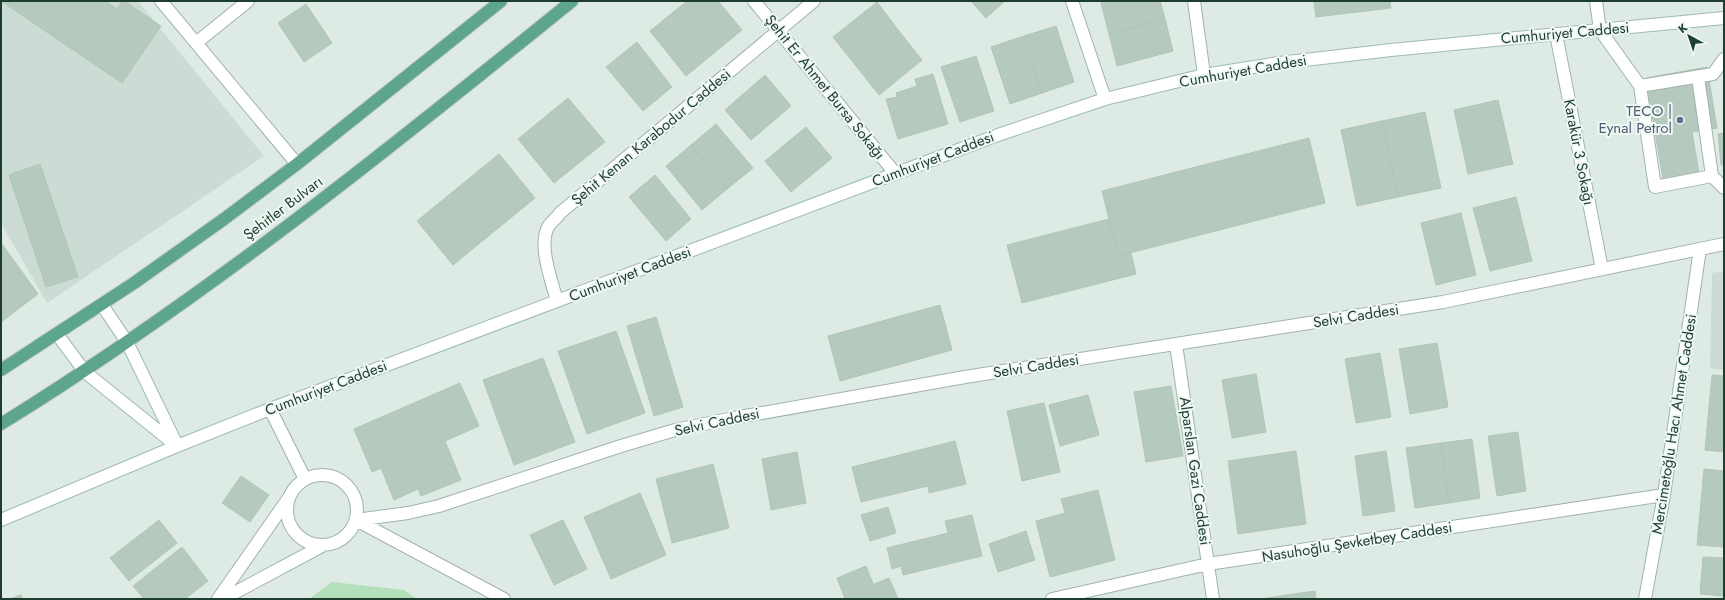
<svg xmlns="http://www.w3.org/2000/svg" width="1725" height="600" viewBox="0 0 1725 600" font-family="Jost,sans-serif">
	<rect width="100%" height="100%" fill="#deebe4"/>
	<path fill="#ccdbd3" d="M1,1H138L264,156L47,303L1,223Z
		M1724,271V370L1710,368L1712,273Z"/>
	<path fill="#b4dfbb" d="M332,582L404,590L417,599H309Z"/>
	<path fill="#b6c9bf" stroke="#b0c6ba" d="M1,1H105L117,9L122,1H124L161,26L122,83Z
		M687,1H718L742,30L686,76L650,31Z
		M971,1H1005L986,18Z
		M1110,1H1160L1165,19L1109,34L1101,3Z
		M1314,1H1390L1391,8L1316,17Z
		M877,2L899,31L856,66L833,37Z
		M306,4L332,43L304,62L278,23Z
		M1165,19L1173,51L1117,66L1109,34Z
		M1056,26L1074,82L1042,93L1024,36Z
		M899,31L922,60L879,95L856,66Z
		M1024,36L1042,93L1010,104L991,47Z
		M637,42L672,87L643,111L606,67Z
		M976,56L994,111L960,122L941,67Z
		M1707,67L1717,128L1692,132L1699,173L1663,179L1646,78Z
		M933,74L948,124L898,139L886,99L897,97L896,93L917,86L915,79Z
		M765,75L791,106L751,140L725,110Z
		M568,98L605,142L554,183L518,139Z
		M1498,100L1513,164L1468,174L1454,110Z
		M1425,112L1441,188L1398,197L1382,121Z
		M1382,121L1398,197L1357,206L1341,130Z
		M716,124L753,168L727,189L691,145Z
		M806,127L832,158L791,192L765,161Z
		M1724,133V165H1721L1718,134Z
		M1309,138L1325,203L1118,256L1102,191Z
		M691,145L727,189L702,210L666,166Z
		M499,154L535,198L453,265L417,221Z
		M40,164L78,277L46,287L9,175Z
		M655,175L691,219L666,241L629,197Z
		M1516,197L1532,261L1490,271L1473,208Z
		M1461,213L1476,275L1436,285L1421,223Z
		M1109,219L1118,256L1131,253L1136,274L1022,303L1007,245Z
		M2,244L38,294L1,322V245Z
		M940,305L952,350L840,381L828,336Z
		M656,317L683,407L654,416L627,326Z
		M616,331L645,413L587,434L558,351Z
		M1437,343L1448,407L1410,414L1399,349Z
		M1380,353L1391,417L1356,423L1345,359Z
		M543,358L575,442L514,465L483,380Z
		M1256,374L1266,432L1232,438L1222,380Z
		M1712,375L1724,376V452L1705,450Z
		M460,383L479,426L445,441L461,480L421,496L418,489L394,500L381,468L372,472L354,429Z
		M1171,386L1183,456L1146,462L1134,392Z
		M1088,395L1099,435L1060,446L1049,405Z
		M1044,403L1060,472L1022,481L1007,411Z
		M1518,432L1526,491L1497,496L1488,436Z
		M1472,439L1480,498L1449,503L1441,443Z
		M955,441L966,484L929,493L928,486L861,502L852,467Z
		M1441,443L1449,503L1415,508L1406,448Z
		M1296,451L1306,524L1238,534L1228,461Z
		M1386,451L1395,511L1363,516L1355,456Z
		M797,452L806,503L771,510L762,459Z
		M713,464L729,528L672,543L656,479Z
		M1704,469L1724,471V547L1697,545Z
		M241,476L269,495L250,522L222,503Z
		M1098,490L1115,560L1050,577L1036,521L1065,513L1061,499Z
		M640,493L666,555L611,579L584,517Z
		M888,507L896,533L870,541L861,515Z
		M972,515L982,556L903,575L901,566L892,569L887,548L948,533L945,521Z
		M159,520L177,543L129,581L110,558Z
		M563,520L587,569L554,585L530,535Z
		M1026,531L1035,560L998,572L989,544Z
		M182,547L208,581L185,599H144L133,586Z
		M1703,557L1724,558V596L1700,594Z
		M866,566L873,584L844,596L837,578Z
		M889,578L898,599H845L844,596Z
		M1315,591L1316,599H1280V596Z
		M21,595L22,599H10Z
		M1280,596V599H1261Z"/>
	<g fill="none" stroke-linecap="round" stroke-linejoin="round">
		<g stroke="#a1b3ab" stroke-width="14">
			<path id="service" d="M1600,30L1640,86L1713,74L1724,59
				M1698,77L1712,176L1724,188
				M1640,86L1655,187L1712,176"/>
		</g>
		<g stroke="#a1b3ab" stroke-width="14">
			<path id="minor" d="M754,1L895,173
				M1072,1L1105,99
				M1194,1L1204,75
				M1596,1L1600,30
				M1556,34L1602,269"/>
		</g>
		<g stroke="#a1b3ab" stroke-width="14">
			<path id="tertiary" d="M161,1L297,164
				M196,43L248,1
				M557,301C552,282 538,246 548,227C551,222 557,218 560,213L814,1
				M1176,344L1213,599
				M270,409L305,479
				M287 510a35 35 0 1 1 70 0a35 35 0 1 1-70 0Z
				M356,520L408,513L439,506L621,446L675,430L734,418L965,377L1443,302L1724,244
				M356,520L504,599
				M218,599L288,499
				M223,599L322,546
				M1052,599L1208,564L1664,495
				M1645,599L1664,495L1700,249"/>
		</g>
		<g stroke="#9ebbae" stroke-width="14">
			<path id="secondary" d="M102,305L127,342L176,443
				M57,334L85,372L177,446
				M1,520L177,446L270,409L998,135L1105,99L1204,75L1279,63L1391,50L1724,18"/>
		</g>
		<g stroke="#bcc5c1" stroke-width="14">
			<path id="primary" d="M1,370L134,283L224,219L297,164L501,1
				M1,424C203,299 388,150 572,1"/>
		</g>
		<use href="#service" stroke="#fff" stroke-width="12"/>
		<use href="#minor" stroke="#fff" stroke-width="12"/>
		<use href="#tertiary" stroke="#fff" stroke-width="12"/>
		<use href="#secondary" stroke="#fff" stroke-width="12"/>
		<use href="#primary" stroke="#5da68c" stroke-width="12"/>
	</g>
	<circle fill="#5c6f8a" stroke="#eff8f2" stroke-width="1.5" cx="1680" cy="120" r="4"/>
	<g text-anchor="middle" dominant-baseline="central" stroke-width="4" stroke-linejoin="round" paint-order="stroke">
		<g font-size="15" fill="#1e3d31" stroke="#eff8f2">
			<text transform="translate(1565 33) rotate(-5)">Cumhuriyet Caddesi</text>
			<text transform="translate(1243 71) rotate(-10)">Cumhuriyet Caddesi</text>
			<text transform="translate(825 87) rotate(51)">Şehit Er Ahmet Bursa Sokağı</text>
			<text transform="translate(651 137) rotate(-40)">Şehit Kenan Karabodur Caddesi</text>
			<text transform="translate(1579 152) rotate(79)">Karakür 3 Sokağı</text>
			<text transform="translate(933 159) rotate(-21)">Cumhuriyet Caddesi</text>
			<text transform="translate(283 208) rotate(-37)">Şehitler Bulvarı</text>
			<text transform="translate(630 274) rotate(-21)">Cumhuriyet Caddesi</text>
			<text transform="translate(1356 316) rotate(-9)">Selvi Caddesi</text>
			<text transform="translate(1036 366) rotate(-9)">Selvi Caddesi</text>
			<text transform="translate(326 388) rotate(-21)">Cumhuriyet Caddesi</text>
			<text transform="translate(717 422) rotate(-12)">Selvi Caddesi</text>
			<text transform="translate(1674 424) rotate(-81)">Mercimetoğlu Hacı Ahmet Caddesi</text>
			<text transform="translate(1195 471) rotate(82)">Alparslan Gazi Caddesi</text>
			<text transform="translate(1357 542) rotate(-9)">Nasuhoğlu Şevketbey Caddesi</text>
		</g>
		<g font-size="15" fill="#4e5e75" stroke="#eff8f2" text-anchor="end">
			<text x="1672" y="111">TECO |<tspan x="1672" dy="17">Eynal Petrol</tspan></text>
		</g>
	</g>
	<rect width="1725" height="600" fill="none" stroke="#1e3d31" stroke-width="4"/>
	<g transform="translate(1689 36) rotate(320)" stroke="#eff8f2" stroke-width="3" paint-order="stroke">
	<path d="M0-3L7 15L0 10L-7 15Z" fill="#1e3d31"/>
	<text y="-6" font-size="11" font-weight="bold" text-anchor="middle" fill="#1e3d31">K</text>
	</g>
</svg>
